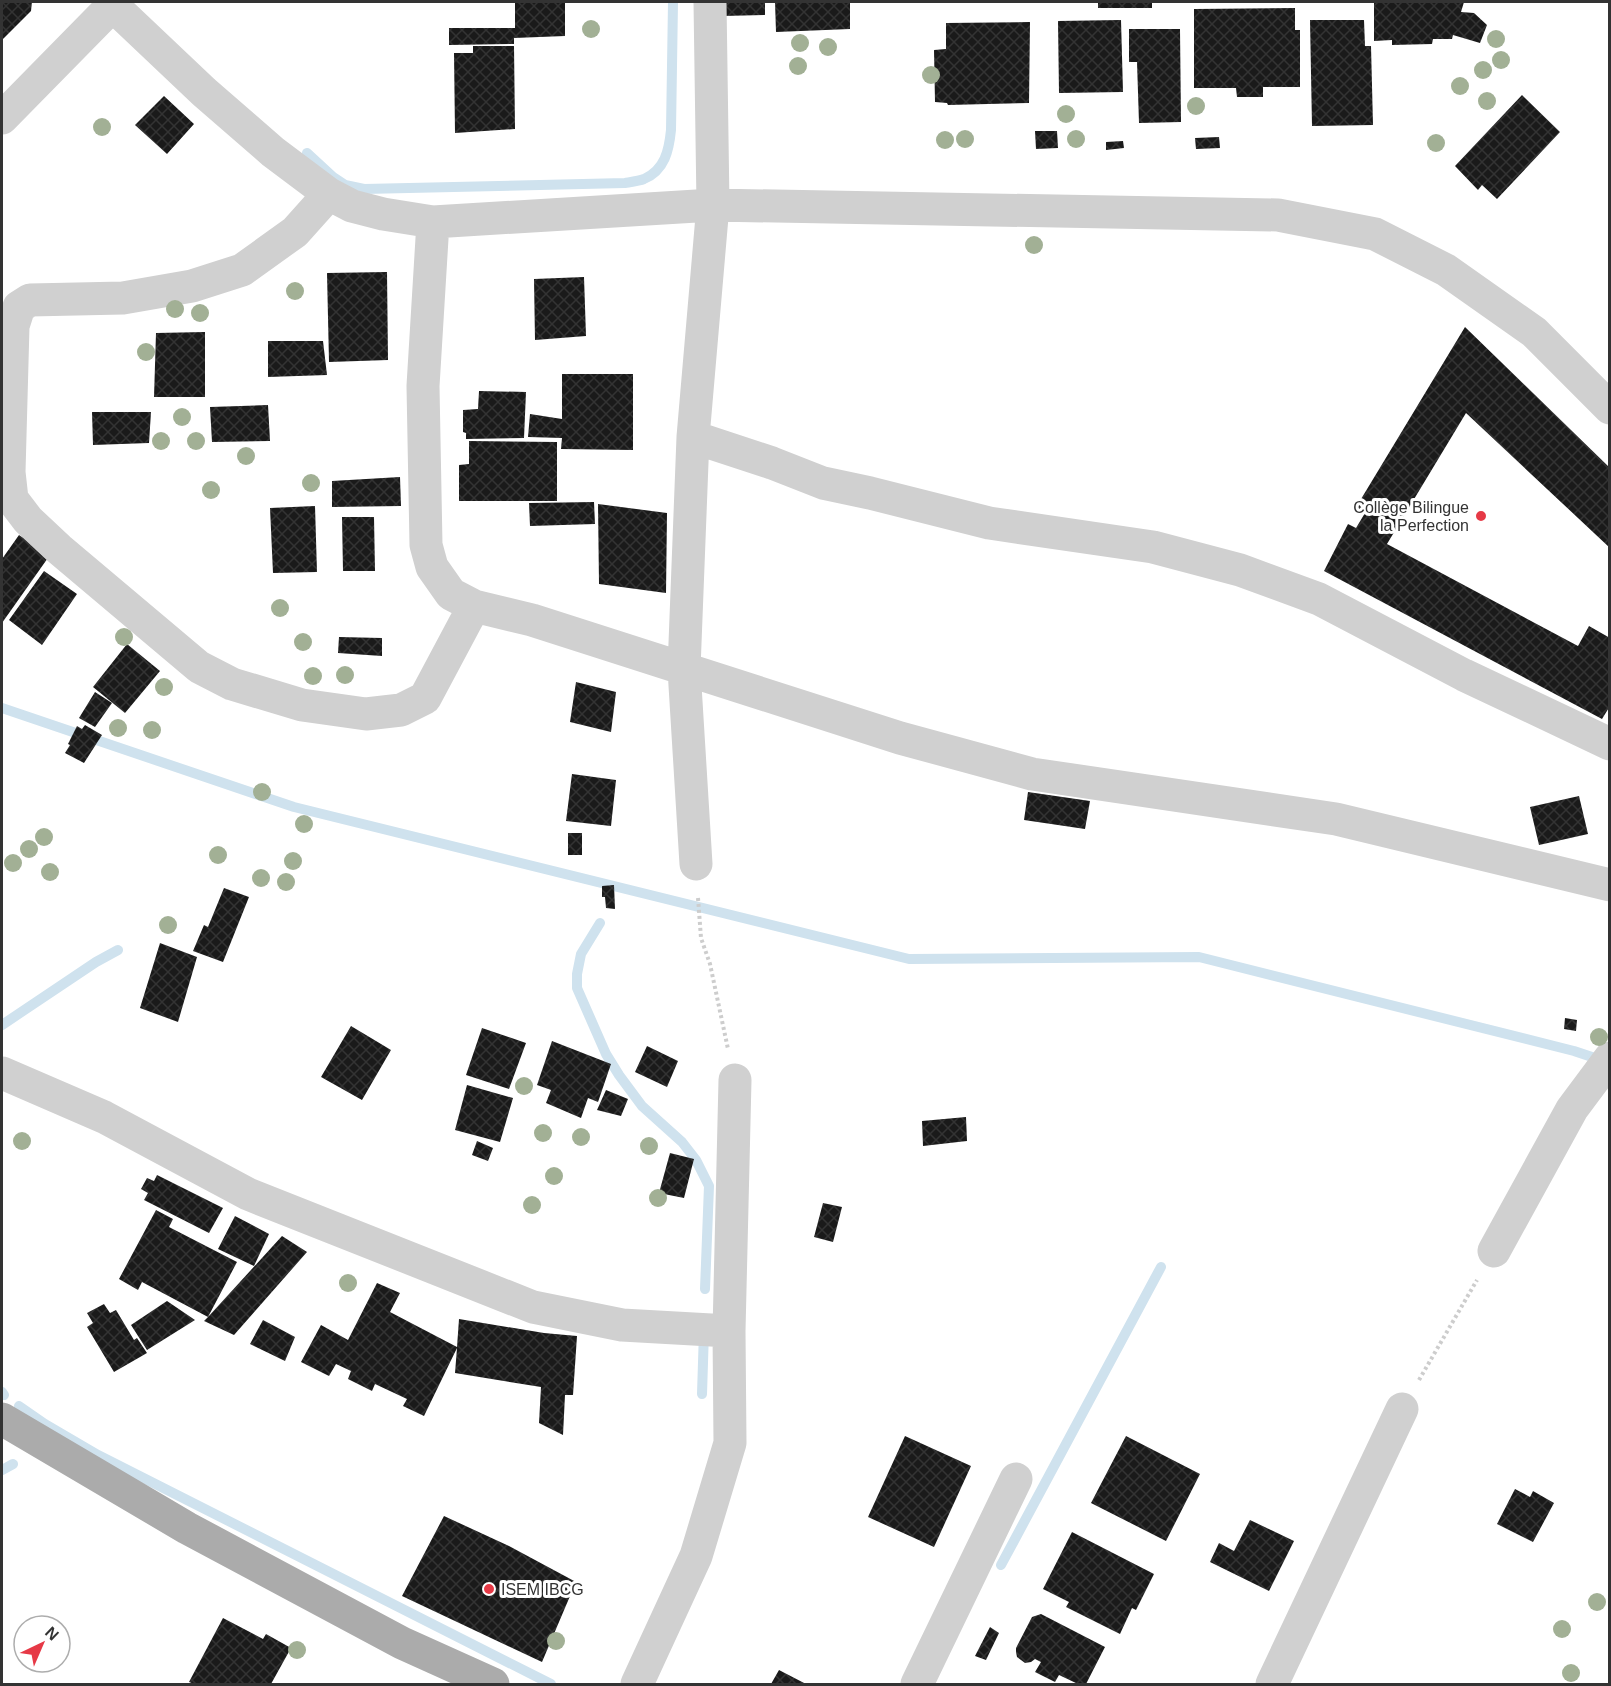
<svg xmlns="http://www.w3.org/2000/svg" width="1611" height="1686" viewBox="0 0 1611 1686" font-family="Helvetica,sans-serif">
	<defs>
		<pattern id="building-cross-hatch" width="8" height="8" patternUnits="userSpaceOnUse" patternTransform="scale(1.5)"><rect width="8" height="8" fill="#1a1a1a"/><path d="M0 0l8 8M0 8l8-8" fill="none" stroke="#333"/></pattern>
	</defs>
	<rect width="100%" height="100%" fill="#fff"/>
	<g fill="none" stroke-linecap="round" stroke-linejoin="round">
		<path stroke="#cfe2ee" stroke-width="10" d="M307,153L333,177L345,185L364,189L625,183C631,182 639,181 644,179C665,170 669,150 671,130L673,2
			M2,708L294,807L909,959L1199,957L1574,1051L1604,1061
			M600,923L581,954L577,974V988L606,1054L619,1075L642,1106L682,1142L696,1160L709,1186L705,1289
			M2,1025L96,962L118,950
			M2,1392L4,1395
			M702,1394L704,1331
			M19,1406L45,1424L98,1455L551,1684
			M2,1470L13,1464
			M1001,1565L1161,1267"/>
	</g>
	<path fill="url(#building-cross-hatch)" d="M2,2H32L31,11L2,40Z
		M515,2H565V36L514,38V44L449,45V28H515Z
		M723,2H765V15L723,16Z
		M775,2H850V29L776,32Z
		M1098,2H1152V8H1098Z
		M1374,2H1464L1461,12L1474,13L1487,25L1480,43L1453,35L1452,39H1433L1432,44L1392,45V40L1374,41Z
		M1295,8V30H1300V87H1263V97H1237L1236,88H1194V9Z
		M1121,20L1123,92L1059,93L1058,21Z
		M1310,20H1364L1365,46H1371L1373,125L1312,126Z
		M1030,22L1029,103L948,105L947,103L935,102L934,50L946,49V23Z
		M1129,29H1180L1181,122L1139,123L1137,62H1129Z
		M473,46H514L515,129L455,133L454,53H473Z
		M1522,95L1560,132L1497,199L1482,185L1478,190L1455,166Z
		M164,96L194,124L167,154L135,125Z
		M1035,131H1057L1058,148L1036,149Z
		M1219,137L1220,148L1196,149L1195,138Z
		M1123,141L1124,148L1106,150V142Z
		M387,272L388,360L329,362L327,273Z
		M584,277L586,336L535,340L534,279Z
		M1465,327L1610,468V548L1466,413L1387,544L1578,646L1589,626L1610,638V706L1602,719L1324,571L1348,524L1356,528L1365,513L1355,509Z
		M205,332V397H154L156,333Z
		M268,341H323L327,375L268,377Z
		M562,374H633V450L561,449L562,438L528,437L530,414L562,419Z
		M479,391L526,392L524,438L466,439V433L463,432V410L478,409Z
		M268,405L270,441L212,442L210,407Z
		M92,412H151L149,443L93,445Z
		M469,441L557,442V501H459V465L469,464Z
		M400,477L401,506L332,507V481Z
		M594,502L595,524L530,526L529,503Z
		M598,504L667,513L666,593L599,584Z
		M315,506L317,572L273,573L270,508Z
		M342,517H374L375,571H343Z
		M19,535L50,555L2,623V559Z
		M44,571L77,594L42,645L9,620Z
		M339,637L382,638V656L338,653Z
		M127,644L160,671L125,713L93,687Z
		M576,682L616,692L611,732L570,722Z
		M95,692L112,703L95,727L79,718Z
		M85,725L102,735L84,763L65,753L70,745L68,744L77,726L82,729Z
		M572,774L616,780L611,826L566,821Z
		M1028,792L1090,801L1085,829L1024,820Z
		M1579,796L1588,834L1539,845L1530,807Z
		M568,833H582V855H568Z
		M614,885L615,909L606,908L605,897H602V886Z
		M224,888L249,897L223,962L193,951L204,925L208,927Z
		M160,943L197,957L178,1022L140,1008Z
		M1565,1018L1577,1020L1576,1031L1564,1029Z
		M351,1026L391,1050L362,1100L321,1077Z
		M482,1028L526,1043L509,1089L466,1075Z
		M552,1041L611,1064L598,1102L588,1098L581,1118L546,1103L551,1090L537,1085Z
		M647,1046L678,1061L667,1087L635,1072Z
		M467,1085L513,1098L500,1142L455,1130Z
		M606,1090L628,1099L621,1116L597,1110Z
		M966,1117L967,1141L923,1146L922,1121Z
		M477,1141L493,1148L488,1161L472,1155Z
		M670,1153L694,1159L684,1198L659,1193Z
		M157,1175L223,1208L209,1233L144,1200L148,1193L141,1189L147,1178L154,1181Z
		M823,1203L842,1207L833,1242L814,1237Z
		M156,1210L173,1219L169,1227L237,1262L208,1317L282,1236L307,1252L234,1335L204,1321L208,1317L142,1282L138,1290L119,1279Z
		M235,1216L269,1234L254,1266L218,1249Z
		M377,1283L400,1293L390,1312L457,1347L459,1319L544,1333L577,1336L573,1395H565L563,1435L539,1423L541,1387L455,1373L457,1348L424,1416L403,1406L407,1399L375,1384L372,1391L348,1379L351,1371L336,1364L329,1376L301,1362L321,1325L348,1340Z
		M167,1301L195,1320L147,1350L131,1325Z
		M104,1304L110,1313L116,1310L134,1340L137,1338L147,1353L114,1372L87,1327L93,1323L87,1313Z
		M263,1320L295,1337L285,1361L250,1344Z
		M905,1436L971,1466L934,1547L868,1517Z
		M1126,1436L1200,1474L1166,1541L1091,1503Z
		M1515,1489L1530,1497L1533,1491L1554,1503L1533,1542L1497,1524Z
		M444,1516L509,1546L576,1582L542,1662L402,1596Z
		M1250,1520L1294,1541L1269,1591L1210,1562L1219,1543L1234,1551Z
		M1072,1532L1154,1574L1136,1610L1132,1608L1120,1634L1066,1607L1069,1602L1043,1589Z
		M1041,1614L1105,1647L1086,1684H1078L1059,1675L1055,1682L1035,1672L1041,1662L1035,1659L1031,1662L1025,1663L1017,1657L1016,1652V1648L1032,1617Z
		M223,1618L263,1639L266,1634L291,1648L271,1684H194L189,1682Z
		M990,1627L999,1633L986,1660L975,1656Z
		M779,1670L806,1684H771Z"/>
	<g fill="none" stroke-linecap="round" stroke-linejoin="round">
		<path stroke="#cdcdcd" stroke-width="4" stroke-dasharray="3 3" stroke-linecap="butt" d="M698,898L701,938L710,964L728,1049
			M1419,1380L1477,1280"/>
		<path stroke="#d0d0d0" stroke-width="33" d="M109,2L204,92L273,152L329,194L352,206L383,214L433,222L713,205L1278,215L1375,234L1446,270L1534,332L1610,408
			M2,118L113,5
			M329,194L295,232L242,270L192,286L123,298L30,300L19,307L13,326L9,472L12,499L28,520L59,549L199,667L232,684L302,705L366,714L401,710L425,698L474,606
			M433,222L423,386L426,545L432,567L451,594L474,606L532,620L900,738L1032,774L1336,819L1610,885
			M693,437L772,463L823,483L870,493L989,523L1153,547L1240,570L1319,599L1464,675L1610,744
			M696,864L684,669L693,437L713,205L710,2
			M2,1073L104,1117L248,1194L533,1307L622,1325L729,1331
			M1494,1251L1572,1109L1610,1058
			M637,1684L696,1556L730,1443L729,1331L735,1080
			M917,1684L1016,1479
			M1272,1684L1402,1409"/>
		<path stroke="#ababab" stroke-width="33" d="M2,1419L187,1528L402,1643L493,1684"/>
	</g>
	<g fill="#a2b095">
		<circle cx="591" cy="29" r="9"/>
		<circle cx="1496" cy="39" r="9"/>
		<circle cx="800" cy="43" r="9"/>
		<circle cx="828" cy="47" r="9"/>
		<circle cx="1501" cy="60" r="9"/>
		<circle cx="798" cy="66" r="9"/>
		<circle cx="1483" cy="70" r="9"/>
		<circle cx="931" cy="75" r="9"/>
		<circle cx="1460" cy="86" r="9"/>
		<circle cx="1487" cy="101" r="9"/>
		<circle cx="1196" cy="106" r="9"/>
		<circle cx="1066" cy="114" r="9"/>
		<circle cx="102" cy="127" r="9"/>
		<circle cx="965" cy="139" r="9"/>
		<circle cx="1076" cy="139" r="9"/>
		<circle cx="945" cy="140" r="9"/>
		<circle cx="1436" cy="143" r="9"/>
		<circle cx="1034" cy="245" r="9"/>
		<circle cx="295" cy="291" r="9"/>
		<circle cx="175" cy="309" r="9"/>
		<circle cx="200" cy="313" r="9"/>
		<circle cx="146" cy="352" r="9"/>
		<circle cx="182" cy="417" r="9"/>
		<circle cx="161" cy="441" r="9"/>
		<circle cx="196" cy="441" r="9"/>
		<circle cx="246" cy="456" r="9"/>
		<circle cx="311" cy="483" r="9"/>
		<circle cx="211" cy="490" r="9"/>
		<circle cx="280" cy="608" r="9"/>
		<circle cx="124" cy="637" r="9"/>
		<circle cx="303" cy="642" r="9"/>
		<circle cx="345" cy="675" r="9"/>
		<circle cx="313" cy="676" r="9"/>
		<circle cx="164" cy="687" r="9"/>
		<circle cx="118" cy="728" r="9"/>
		<circle cx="152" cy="730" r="9"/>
		<circle cx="262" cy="792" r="9"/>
		<circle cx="304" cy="824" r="9"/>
		<circle cx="44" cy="837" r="9"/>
		<circle cx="29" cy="849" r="9"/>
		<circle cx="218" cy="855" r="9"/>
		<circle cx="293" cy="861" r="9"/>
		<circle cx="13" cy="863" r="9"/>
		<circle cx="50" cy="872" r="9"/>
		<circle cx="261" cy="878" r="9"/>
		<circle cx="286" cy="882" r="9"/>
		<circle cx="168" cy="925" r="9"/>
		<circle cx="1599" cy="1037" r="9"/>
		<circle cx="524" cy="1086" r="9"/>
		<circle cx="543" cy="1133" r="9"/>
		<circle cx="581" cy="1137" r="9"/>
		<circle cx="22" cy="1141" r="9"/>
		<circle cx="649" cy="1146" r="9"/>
		<circle cx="554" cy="1176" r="9"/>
		<circle cx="658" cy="1198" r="9"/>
		<circle cx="532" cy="1205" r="9"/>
		<circle cx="348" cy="1283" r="9"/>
		<circle cx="1597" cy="1602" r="9"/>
		<circle cx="1562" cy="1629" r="9"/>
		<circle cx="556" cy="1641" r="9"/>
		<circle cx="297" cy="1650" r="9"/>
		<circle cx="1571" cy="1673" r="9"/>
	</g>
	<g fill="#e63946" stroke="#fff" stroke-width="2">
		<circle cx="1481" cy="516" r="6"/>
		<circle cx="489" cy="1589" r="6"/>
	</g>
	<g text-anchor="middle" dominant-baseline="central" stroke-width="6" stroke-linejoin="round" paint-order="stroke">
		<g font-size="16" fill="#333" stroke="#fff" text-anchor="end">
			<text x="1469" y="507">Collège Bilingue<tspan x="1469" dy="18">la Perfection</tspan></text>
			<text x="501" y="1589" text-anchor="start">ISEM IBCG</text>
		</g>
	</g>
	<rect width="1611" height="1686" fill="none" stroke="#333333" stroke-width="6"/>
	<g transform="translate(42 1644) rotate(44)"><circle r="28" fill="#ffffff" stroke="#adadad" stroke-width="1.5"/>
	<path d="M0-4.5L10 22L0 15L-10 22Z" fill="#e63946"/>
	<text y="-9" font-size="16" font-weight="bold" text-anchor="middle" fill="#333333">N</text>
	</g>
</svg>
